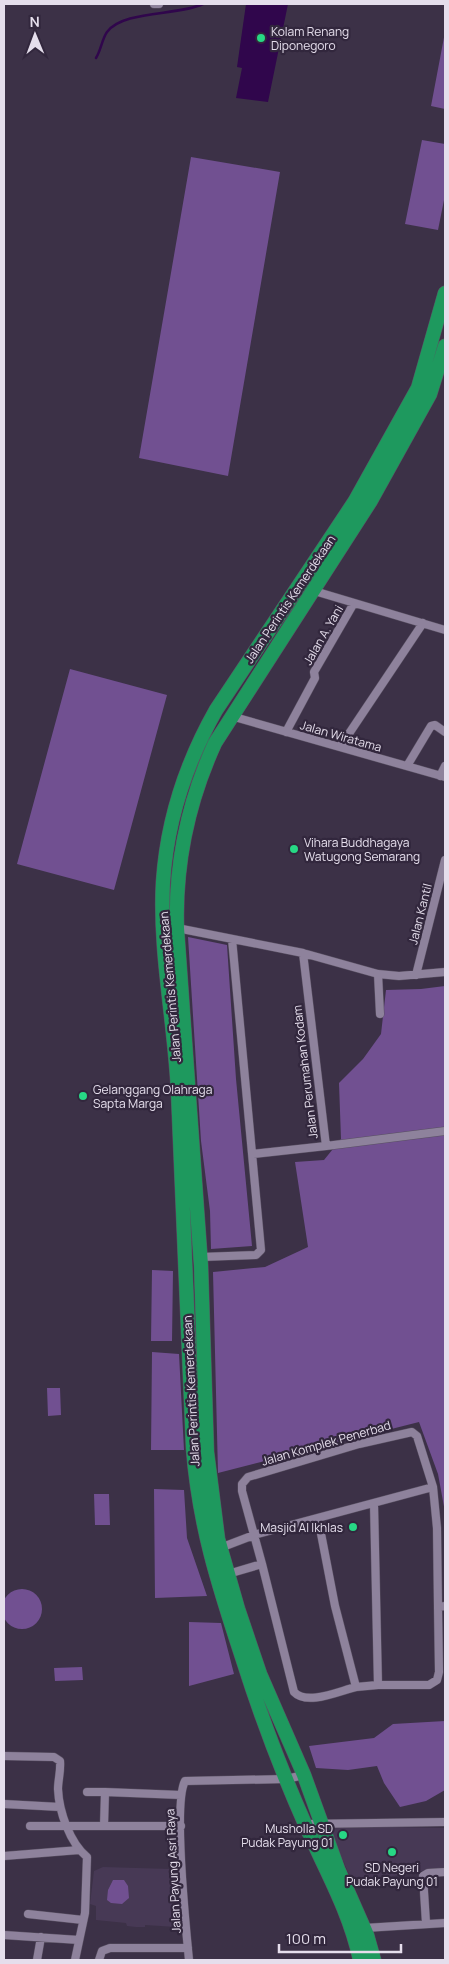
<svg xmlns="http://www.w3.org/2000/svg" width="449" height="1964" viewBox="0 0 449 1964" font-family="Manrope,sans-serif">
	<rect width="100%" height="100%" fill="#3c3147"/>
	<path fill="#473955" d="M331,1826L445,1828V1867L353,1883L332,1836Z
		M103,1867L171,1869V1889L177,1909L176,1927L145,1925V1927H136L127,1926L126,1923L96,1920V1906L90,1904L94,1871Z"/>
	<path fill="#715091" d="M445,32V109L431,106Z
		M422,140L445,144V195L438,230L405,224Z
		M191,157L280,172L228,476L139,458Z
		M70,669L167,695L114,890L17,864Z
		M188,937L227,945L236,1079L252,1246L211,1249L210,1211L201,1141Z
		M445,986V1512L438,1474L419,1422L218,1473L213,1272L265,1267L308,1247L295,1162L324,1160L341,1139L339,1083L363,1059L381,1034L386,990L421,989Z
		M152,1270L173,1271L172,1341H151Z
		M152,1352L179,1354L184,1450H151Z
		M47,1388H60L61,1415L48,1416Z
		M154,1489L184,1490L187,1538L207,1596L155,1598Z
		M94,1494H109L110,1525H95Z
		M2 1609a20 20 0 1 1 40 0a20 20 0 1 1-40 0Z
		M189,1622L221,1623L234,1674L189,1686Z
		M82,1667L83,1680L55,1681L54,1668Z
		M445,1721V1790L426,1801L400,1807L384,1783L377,1766L348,1770L316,1768L309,1746L374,1738L393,1724Z
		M113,1880H124L128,1886L129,1898L122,1904L111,1903L107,1900L108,1890Z"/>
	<path fill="#30064c" d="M246,4H288L268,102L236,98L242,68L237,67Z"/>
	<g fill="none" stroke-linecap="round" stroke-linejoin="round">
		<path stroke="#30064c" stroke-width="2.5" d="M96,58C101,50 102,39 107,32C123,10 178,16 203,4"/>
		<g stroke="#595062" stroke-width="9">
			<path id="street" d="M154,4H159
				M311,590L445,630
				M231,716L445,777
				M286,732L315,678L314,672L354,603
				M340,747L423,623
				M407,766L431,726L435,725L445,732
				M440,776L445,766
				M177,928L303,953L378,974L399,976L445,972
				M378,974L380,1014
				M416,975L445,860
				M326,1146L445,1131
				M253,1154L326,1146L303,953
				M201,1257L256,1255L261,1250L232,939
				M374,1503L378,1685H429L437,1680L439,1672L438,1607
				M318,1518L335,1606L356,1687L378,1685
				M220,1548L254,1535L433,1487L437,1528L438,1607L445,1606
				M262,1564L294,1692C307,1706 339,1691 356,1687
				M228,1574L262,1564L242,1491V1484L248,1477L359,1444L412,1432L417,1436L433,1487
				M4,1756L54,1757L60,1761C61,1771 58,1780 58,1789C59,1812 70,1843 87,1857L85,1913L75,1960
				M87,1792H105
				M4,1804L60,1807
				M305,1824L445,1822
				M30,1826H181
				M104,1826L105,1792L181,1795
				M4,1856L79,1850
				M28,1914L83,1920
				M426,1923L423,1876L428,1873L445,1872
				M365,1928L445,1923
				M4,1935L79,1940
				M37,1960L41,1937
				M99,1960L102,1951L110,1948H188
				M189,1960C186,1929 173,1803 185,1781L286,1779L304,1775"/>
		</g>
		<g stroke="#595062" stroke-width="15">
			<path id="highway" d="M360,1960C350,1912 325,1869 305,1824C281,1770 260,1714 242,1657C218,1584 199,1525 193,1448C188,1329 183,1211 178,1093C175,1023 159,952 163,882C167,821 186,763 216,710L355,501L418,388L445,293
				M374,1960L367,1935L338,1869L304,1775L260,1674L238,1609L218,1539L207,1452L201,1265L177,928C175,863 188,802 215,743L370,502L430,394L445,346"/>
		</g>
		<use href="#street" stroke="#8e829c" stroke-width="8"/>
		<use href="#highway" stroke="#1e995e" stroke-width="14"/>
	</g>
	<g fill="#27d885" stroke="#32273d" stroke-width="2">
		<circle cx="261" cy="38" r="5"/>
		<circle cx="294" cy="849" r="5"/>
		<circle cx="83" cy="1096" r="5"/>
		<circle cx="353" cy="1527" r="5"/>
		<circle cx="343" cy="1835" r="5"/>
		<circle cx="392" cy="1852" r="5"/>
	</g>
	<g text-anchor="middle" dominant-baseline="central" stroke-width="4.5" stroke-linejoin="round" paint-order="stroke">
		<g font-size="12" fill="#e5deec" stroke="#32273d" text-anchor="start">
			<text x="271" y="31">Kolam Renang<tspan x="271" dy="14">Diponegoro</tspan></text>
			<text x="304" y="842">Vihara Buddhagaya<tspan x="304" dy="14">Watugong Semarang</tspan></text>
			<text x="93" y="1089">Gelanggang Olahraga<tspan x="93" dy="14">Sapta Marga</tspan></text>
			<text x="343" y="1527" text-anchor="end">Masjid Al Ikhlas</text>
			<text x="333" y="1828" text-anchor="end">Musholla SD<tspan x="333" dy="14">Pudak Payung 01</tspan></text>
			<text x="392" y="1867" text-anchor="middle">SD Negeri<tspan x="392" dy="14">Pudak Payung 01</tspan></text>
		</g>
		<g font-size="12" fill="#e5deec" stroke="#32273d">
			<text transform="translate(290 599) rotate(-56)">Jalan Perintis Kemerdekaan</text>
			<text transform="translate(323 635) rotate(-60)">Jalan A. Yani</text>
			<text transform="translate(341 736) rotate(16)">Jalan Wiratama</text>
			<text transform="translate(420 914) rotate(-76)">Jalan Kantil</text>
			<text transform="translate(170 987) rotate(-95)">Jalan Perintis Kemerdekaan</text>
			<text transform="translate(305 1072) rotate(-97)">Jalan Perumahan Kodam</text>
			<text transform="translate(191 1391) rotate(-93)">Jalan Perintis Kemerdekaan</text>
			<text transform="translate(326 1443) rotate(-16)">Jalan Komplek Penerbad</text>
			<text transform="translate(173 1871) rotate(-93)">Jalan Payung Asri Raya</text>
		</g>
	</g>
	<rect width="449" height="1964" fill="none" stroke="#e5deec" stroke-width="10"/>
	<g transform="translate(35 35) rotate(359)" stroke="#32273d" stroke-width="4" paint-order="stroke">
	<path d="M0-4L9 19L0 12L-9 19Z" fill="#e5deec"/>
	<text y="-8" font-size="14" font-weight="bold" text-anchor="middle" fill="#e5deec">N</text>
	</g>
	<path d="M279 1944v8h122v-8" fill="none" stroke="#e5deec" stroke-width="2.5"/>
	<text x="286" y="1944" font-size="15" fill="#e5deec" stroke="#32273d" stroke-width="4" paint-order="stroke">100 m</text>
</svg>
